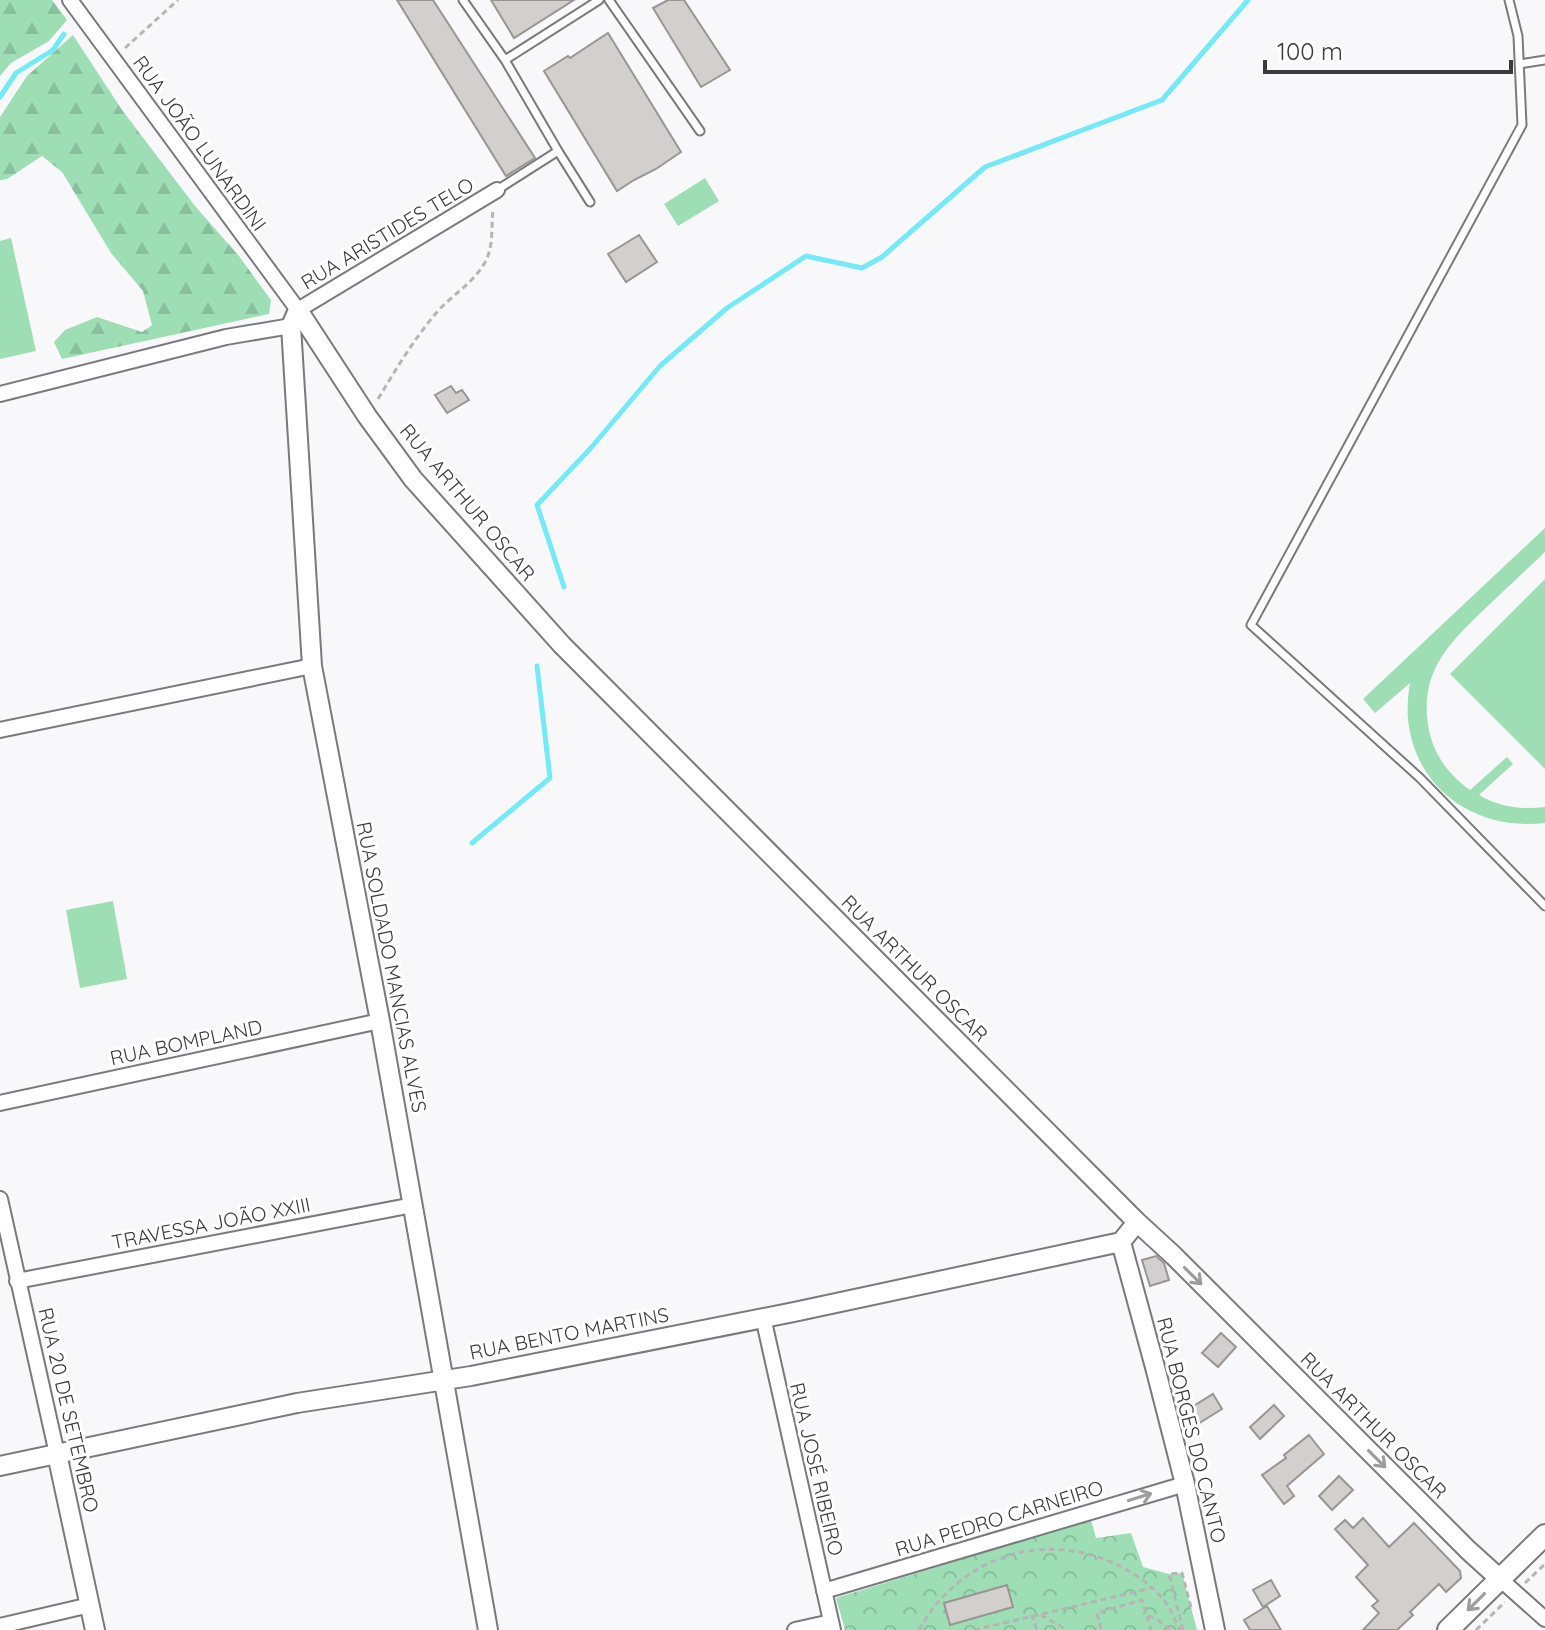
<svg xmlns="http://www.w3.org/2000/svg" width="1545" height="1630" viewBox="0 0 1545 1630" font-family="Quicksand,sans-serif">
	<defs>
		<pattern id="forest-firs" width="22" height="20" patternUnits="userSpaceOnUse" patternTransform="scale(2)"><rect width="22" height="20" fill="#9ddeb5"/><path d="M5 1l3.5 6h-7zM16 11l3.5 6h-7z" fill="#88bf9d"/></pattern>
		<pattern id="park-crowns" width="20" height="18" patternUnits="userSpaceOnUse" patternTransform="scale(2)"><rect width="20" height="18" fill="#9ddeb5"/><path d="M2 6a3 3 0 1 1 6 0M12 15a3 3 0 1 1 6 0" fill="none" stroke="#88bf9d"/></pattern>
	</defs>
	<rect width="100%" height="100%" fill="#f8f8fb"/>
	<path fill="#9ddeb5" d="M705,178L719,201L678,226L664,204Z
		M11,238L36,351L0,359V241Z
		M1545,528V552C1527,569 1509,586 1491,603C1452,640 1417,671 1429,730C1434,755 1449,775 1470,790L1507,757L1513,764L1479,795C1499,807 1522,810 1545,807V823C1477,831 1416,791 1408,720C1407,707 1408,695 1410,683L1375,713L1363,699Z
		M1545,579V769L1450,674Z
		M113,901L127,979L80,988L66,910Z"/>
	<path fill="url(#forest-firs)" d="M0,0H52L67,20L49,41L11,63L0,76Z
		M73,35L122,110L195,206L239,256L271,300L269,314L62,359L54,342L65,330L97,317L142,332L152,325L143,291L111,253L62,172L42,156L7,179L0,180V117L27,76Z"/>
	<path fill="url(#park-crowns)" d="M1091,1520L1096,1538L1131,1533L1143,1567L1169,1574L1182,1573L1197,1630H845L836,1598Z"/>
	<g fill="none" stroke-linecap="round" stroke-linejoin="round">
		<path stroke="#74e9f7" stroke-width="5" d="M0,97L16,73L53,50L64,34
			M564,587L537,505L590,449L660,366L727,308L806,256L862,268L882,257L985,167L1162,100L1248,0
			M472,843L550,778L537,666"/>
	</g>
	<path fill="#d2cfcd" stroke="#989593" stroke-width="2" d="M397,0H433L535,158L506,176Z
		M491,0H574L514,38Z
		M668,0H684L730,70L701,87L653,8Z
		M608,33L681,152L656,169L634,180L617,191L544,71L568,56L570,58Z
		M639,235L657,262L626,282L608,254Z
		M451,386L456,393L462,390L469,400L447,413L435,395Z
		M1156,1256L1164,1263L1169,1280L1150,1286L1142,1260Z
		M1221,1333L1236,1347L1218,1367L1202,1353Z
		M1213,1394L1222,1409L1196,1425L1187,1410Z
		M1274,1405L1284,1416L1260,1439L1250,1427Z
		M1309,1435L1324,1454L1287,1486L1294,1496L1284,1504L1262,1475L1286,1458L1284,1455Z
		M1339,1476L1353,1490L1332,1510L1319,1496Z
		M1363,1518L1389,1547L1414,1523L1460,1571L1461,1578L1446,1592L1439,1584L1410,1612L1413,1615L1397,1630H1363L1379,1613L1372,1606L1378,1601L1356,1577L1368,1565L1335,1529L1345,1520L1353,1528Z
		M1271,1580L1280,1596L1263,1607L1253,1590Z
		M1007,1585L1013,1607L950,1625L944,1603Z
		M1267,1606L1281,1630H1250L1244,1620Z"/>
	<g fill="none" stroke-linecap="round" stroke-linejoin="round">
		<g stroke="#7a7a7d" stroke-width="11">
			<path id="service" d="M463,0L505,60L558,151L590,202
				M609,0L700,131
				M1509,0L1518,36L1522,125L1251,625L1420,778L1545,906
				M505,60L599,0
				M1519,64L1545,60
				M497,190L558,151"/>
		</g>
		<g stroke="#7a7a7d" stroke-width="18">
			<path id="minor" d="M70,0L298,310L497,190
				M0,394L226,337L291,326
				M0,730L312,666
				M0,1103L380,1021
				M0,1199L57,1454
				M17,1281L413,1205
				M763,1317L833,1630
				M1500,1579L1545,1619
				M824,1591L1185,1484
				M0,1626L90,1605
				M795,1630L831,1622"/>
		</g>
		<g stroke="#7a7a7d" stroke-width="22">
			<path id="tertiary" d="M298,310L367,416L413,479L562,645L1137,1222L1174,1256L1468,1550L1500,1579
				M298,310L291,326L312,666L380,1021L488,1630
				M1121,1242L1155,1367L1185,1484L1215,1630
				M57,1454L95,1630
				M0,1466L297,1403L471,1376L794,1312L1121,1242L1137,1222"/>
		</g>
		<g stroke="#7a7a7d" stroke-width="24">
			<path id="secondary" d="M1448,1630L1545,1535"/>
		</g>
		<path stroke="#b5b5b7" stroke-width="3" stroke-dasharray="6 4" stroke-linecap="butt" d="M125,48L178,0
			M378,399C396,369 414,339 437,312C452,295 472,284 484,264C494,248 491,228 493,210
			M1525,1583L1545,1564
			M1041,1615L1067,1630
			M1034,1616H1032L1037,1630
			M1148,1616L1158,1620L1170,1630
			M1101,1629L1097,1613L1142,1600L1151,1630
			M919,1630C959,1557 1043,1529 1118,1565C1135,1574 1155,1587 1166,1603C1172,1611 1175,1621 1180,1630
			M974,1630L1152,1588
			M1183,1630L1169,1574L1182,1573L1192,1611
			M1476,1630L1505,1602"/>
		<use href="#service" stroke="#fff" stroke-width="7"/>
		<use href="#minor" stroke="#fff" stroke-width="14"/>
		<use href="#tertiary" stroke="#fff" stroke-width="18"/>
		<use href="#secondary" stroke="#fff" stroke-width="20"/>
	</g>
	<defs><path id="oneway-shaft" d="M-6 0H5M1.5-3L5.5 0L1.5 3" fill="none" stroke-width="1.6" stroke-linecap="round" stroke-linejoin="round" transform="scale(2)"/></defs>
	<g stroke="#9d9d9e">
		<use href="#oneway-shaft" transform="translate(1193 1276) rotate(45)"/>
		<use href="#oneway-shaft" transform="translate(1377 1459) rotate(45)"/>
		<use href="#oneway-shaft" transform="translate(1140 1497) rotate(-17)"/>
		<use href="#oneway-shaft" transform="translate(1476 1602) rotate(135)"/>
	</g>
	<g text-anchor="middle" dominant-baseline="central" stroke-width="6" stroke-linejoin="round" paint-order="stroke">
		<g font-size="20" fill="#3b3b3c" stroke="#fff">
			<text transform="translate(200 143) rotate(54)">RUA JOÃO LUNARDINI</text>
			<text transform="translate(387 233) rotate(-31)">RUA ARISTIDES TELO</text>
			<text transform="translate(468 502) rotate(50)">RUA ARTHUR OSCAR</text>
			<text transform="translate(392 967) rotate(79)">RUA SOLDADO MANCIAS ALVES</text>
			<text transform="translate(915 968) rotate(45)">RUA ARTHUR OSCAR</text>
			<text transform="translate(186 1042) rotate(-12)">RUA BOMPLAND</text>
			<text transform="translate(211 1223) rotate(-11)">TRAVESSA JOÃO XXIII</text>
			<text transform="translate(569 1333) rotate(-11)">RUA BENTO MARTINS</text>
			<text transform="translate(69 1410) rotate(77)">RUA 20 DE SETEMBRO</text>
			<text transform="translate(1374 1425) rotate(45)">RUA ARTHUR OSCAR</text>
			<text transform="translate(1192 1430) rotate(76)">RUA BORGES DO CANTO</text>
			<text transform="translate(817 1469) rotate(77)">RUA JOSÉ RIBEIRO</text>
			<text transform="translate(999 1518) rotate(-17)">RUA PEDRO CARNEIRO</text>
		</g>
	</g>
	<path d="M1265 60v12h246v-12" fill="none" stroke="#3b3b3c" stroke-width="4"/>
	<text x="1277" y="60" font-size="24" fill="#3b3b3c" stroke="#ffffff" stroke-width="6" paint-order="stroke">100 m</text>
</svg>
